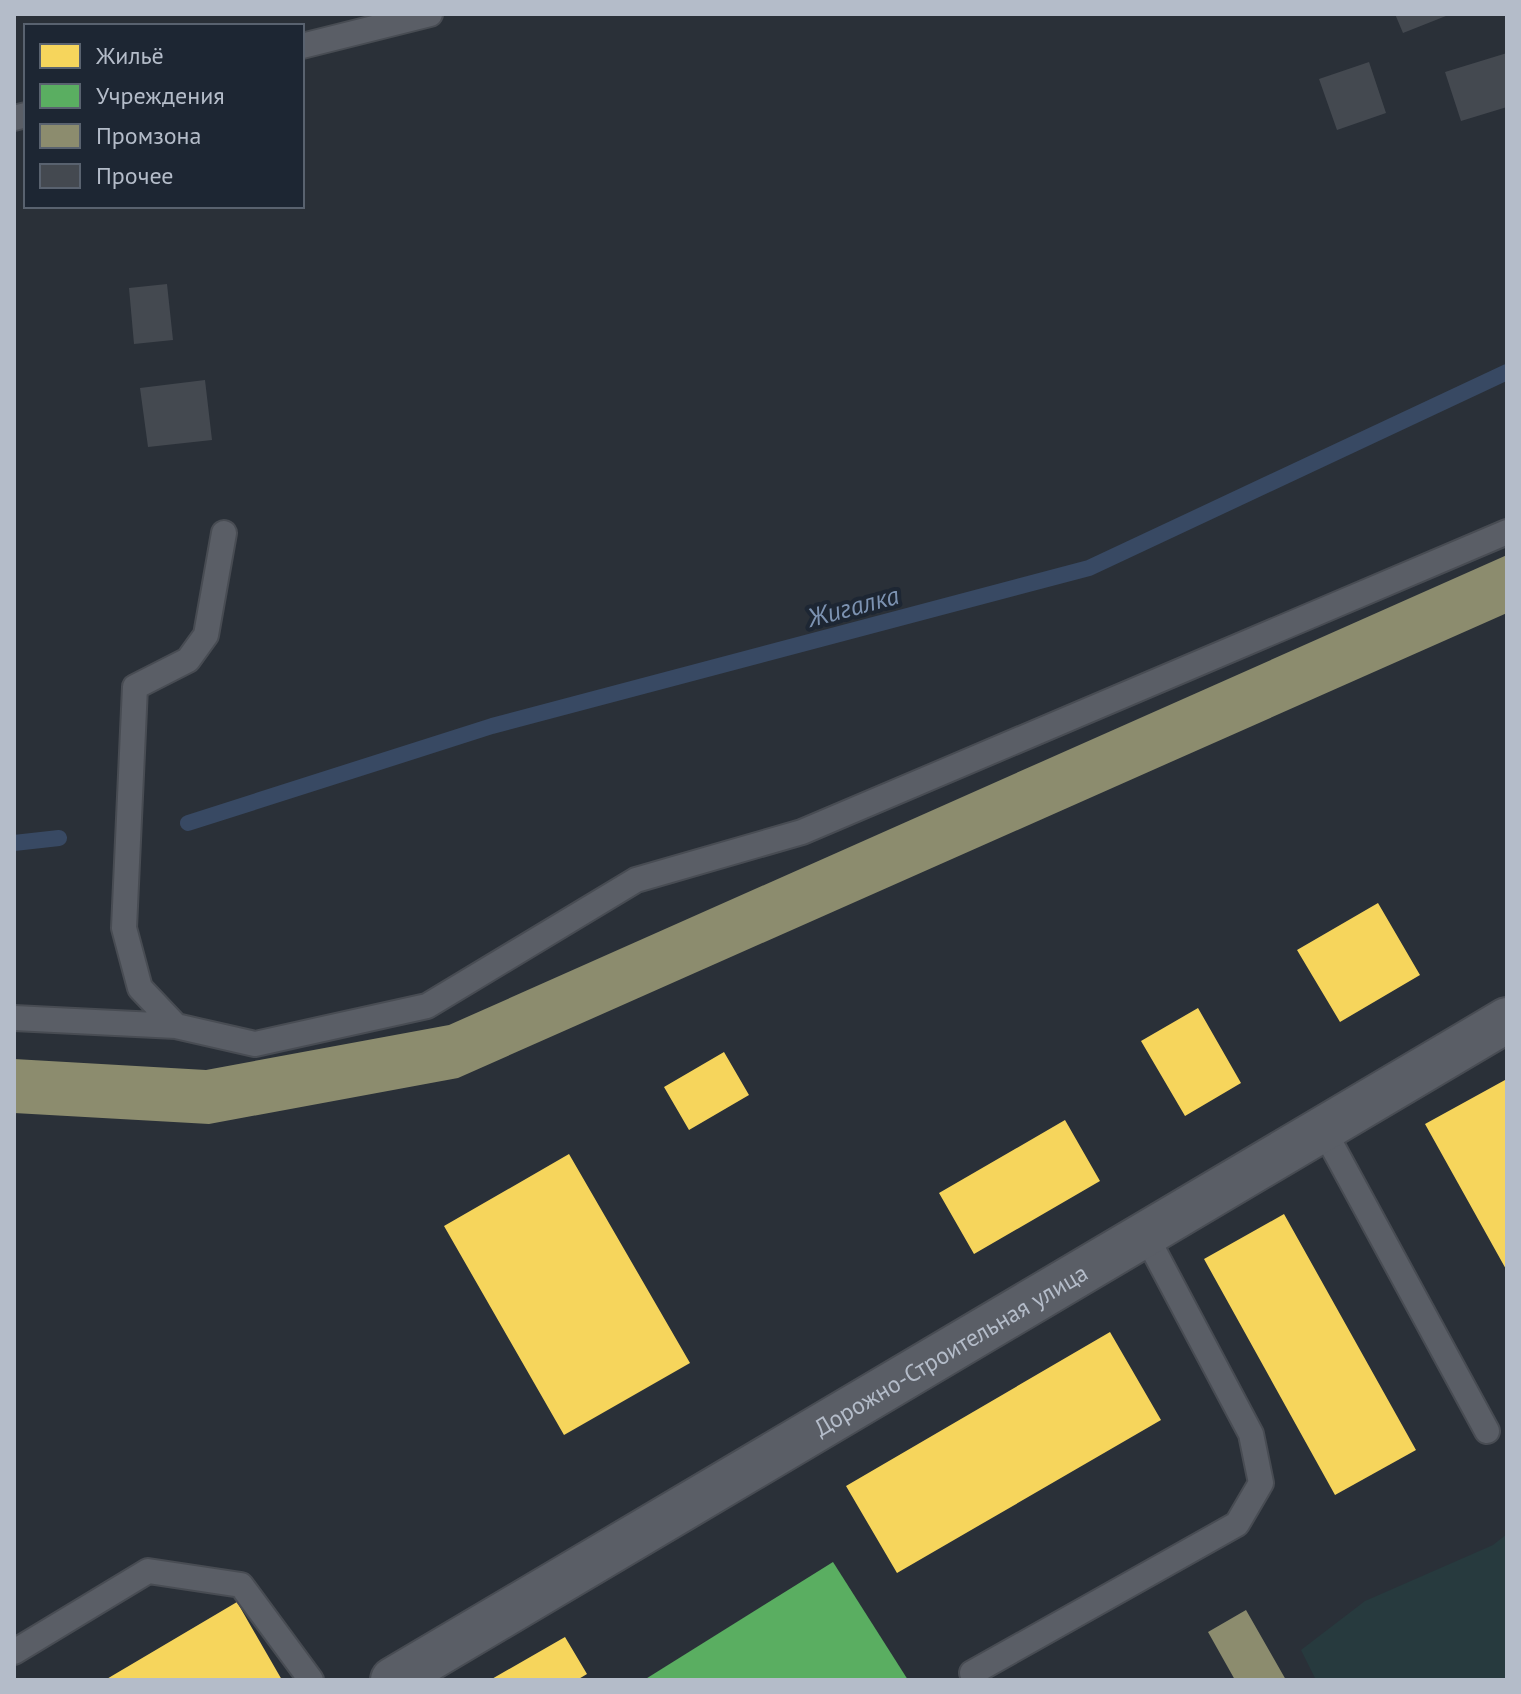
<svg xmlns="http://www.w3.org/2000/svg" width="1521" height="1694" viewBox="0 0 1521 1694" font-family="'PT Sans',sans-serif">
	<rect width="100%" height="100%" fill="#2a3038"/>
	<path fill="#273a3e" d="M1507,1534V1680H1316L1301,1650L1365,1601L1493,1545Z"/>
	<path fill="#f6d55c" d="M1378,903L1420,975L1340,1022L1297,950Z
		M1198,1008L1241,1083L1185,1116L1141,1041Z
		M724,1052L749,1095L689,1130L664,1087Z
		M1505,1080L1507,1082V1271L1425,1124Z
		M1065,1120L1100,1181L974,1254L939,1193Z
		M569,1154L690,1363L564,1435L444,1226Z
		M1284,1214L1416,1450L1335,1495L1204,1259Z
		M1110,1332L1161,1420L897,1573L846,1486Z
		M237,1602L282,1680H105Z
		M565,1637L587,1674L577,1680H490Z"/>
	<path fill="#5aae61" d="M833,1562L908,1680H644Z"/>
	<path fill="#8c8c6e" d="M1507,555V613L458,1078L209,1124L14,1113V1059L206,1070L449,1025Z
		M1246,1610L1286,1680H1235L1208,1632Z"/>
	<g fill="none" stroke-linecap="round" stroke-linejoin="round">
		<path stroke="#384963" stroke-width="16" d="M188,823L492,726L1089,568L1507,372
			M14,843L59,838"/>
	</g>
	<path fill="#444950" d="M1395,14H1451L1403,33Z
		M1507,53V107L1461,121L1445,72Z
		M1369,62L1386,113L1337,130L1319,79Z
		M167,284L173,340L134,344L129,288Z
		M205,380L212,440L148,447L140,388Z"/>
	<g fill="none" stroke-linecap="round" stroke-linejoin="round">
		<g stroke="#484c53" stroke-width="28">
			<path id="service" d="M302,46L430,14
				M14,118L26,115
				M224,533L206,635L188,660L135,687L124,928L140,988L176,1026L255,1044L427,1006L636,880L802,832L1507,532
				M14,1018L176,1026
				M1323,1129L1487,1431
				M14,1652L148,1571L241,1585L311,1680
				M972,1673L1237,1524L1261,1483L1251,1434L1145,1234"/>
		</g>
		<g stroke="#484c53" stroke-width="48">
			<g id="minor">
				<path id="s1" d="M393,1680L1507,1020"/>
			</g>
		</g>
		<use href="#service" stroke="#5a5e66" stroke-width="24"/>
		<use href="#minor" stroke="#5a5e66" stroke-width="44"/>
	</g>
	<g text-anchor="middle" dominant-baseline="central" stroke-width="8" stroke-linejoin="round" paint-order="stroke">
		<g font-size="24" fill="#b4bcc9" stroke="#1d2633">
			<text stroke="none"><textPath href="#s1" startOffset="648">Дорожно-Строительная улица</textPath></text>
		</g>
		<g font-size="26" font-style="italic" fill="#7c92b1" stroke="#1d2633">
			<text transform="translate(853 606) rotate(-15)">Жигалка</text>
		</g>
	</g>
	<rect width="1521" height="1694" fill="none" stroke="#b4bcc9" stroke-width="32"/>
	<rect x="24" y="24" width="280" height="184" fill="#1d2633" stroke="#59626f" stroke-width="2"/>
	<rect x="40" y="44" width="40" height="24" fill="#f6d55c" stroke="#59626f" stroke-width="2"/>
	<text x="96" y="64" font-size="24" fill="#b4bcc9">Жильё</text>
	<rect x="40" y="84" width="40" height="24" fill="#5aae61" stroke="#59626f" stroke-width="2"/>
	<text x="96" y="104" font-size="24" fill="#b4bcc9">Учреждения</text>
	<rect x="40" y="124" width="40" height="24" fill="#8c8c6e" stroke="#59626f" stroke-width="2"/>
	<text x="96" y="144" font-size="24" fill="#b4bcc9">Промзона</text>
	<rect x="40" y="164" width="40" height="24" fill="#444950" stroke="#59626f" stroke-width="2"/>
	<text x="96" y="184" font-size="24" fill="#b4bcc9">Прочее</text>
</svg>
